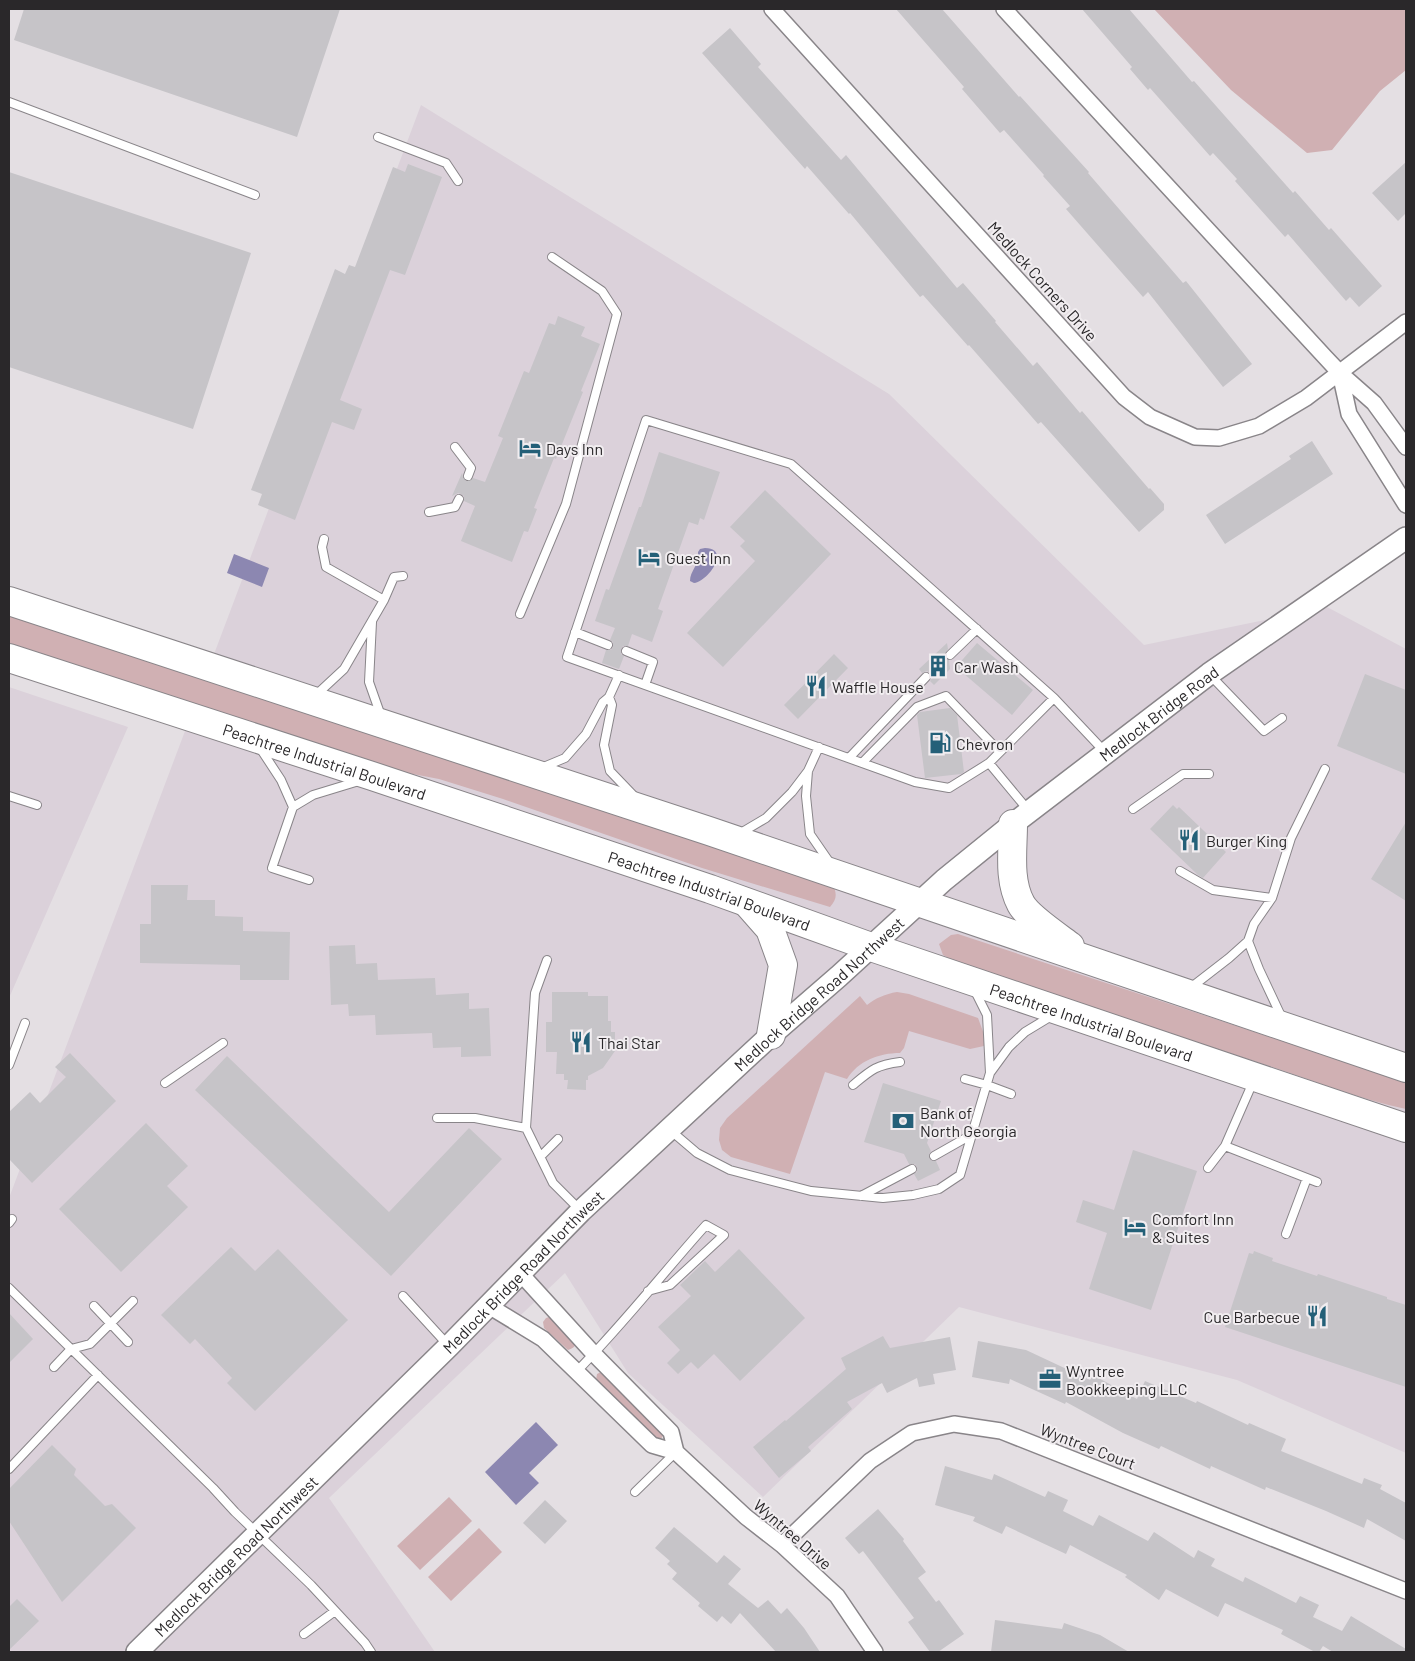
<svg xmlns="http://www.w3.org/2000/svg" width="1415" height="1661" viewBox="0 0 1415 1661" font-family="Barlow,sans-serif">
	<rect width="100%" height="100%" fill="#e4dfe3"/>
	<path fill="#dbd1da" d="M421,105L889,394L1144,645L1327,607L1406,649V1453L1237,1380L959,1307L763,1497L628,1373L565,1273L329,1498L435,1652H9V1198Z
		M9,687L128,727L9,998Z"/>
	<path fill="#d0b0b3" d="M1154,9H1406V70L1380,91L1332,150L1307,153L1231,90Z
		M9,613L833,885C837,894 837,899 830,907L702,868L503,799L439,779L376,767L9,647Z
		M958,934L1406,1082V1109C1358,1099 1312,1080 1266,1065C1162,1031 1059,997 956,962L943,955L939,944L951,935Z
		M897,992L909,994L978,1018L985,1037L984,1046L970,1049L909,1031L904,1048L900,1053C879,1053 858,1061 847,1079L825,1072L790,1174L731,1157L722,1150L719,1140L720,1128L727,1118L860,996L867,1005C876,998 885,994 897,992Z
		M549,1317L553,1318L576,1341C575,1347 574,1348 568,1350L544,1328L543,1322L546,1318Z
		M601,1372L664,1434L661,1439L657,1440L601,1386L596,1380L597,1374Z
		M449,1497L472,1521L420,1570L397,1546Z
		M479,1528L502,1552L451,1601L428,1577Z"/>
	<path fill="#8c87b1" d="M705,548C731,548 709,581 694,583L690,581C690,570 699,567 698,552L700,549Z
		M234,554L269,568L262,587L227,573Z
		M536,1422L558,1445L529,1473L539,1483L516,1505L485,1472Z"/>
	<path fill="#c6c4c8" d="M24,9H340L297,137L14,40Z
		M896,9H942L1019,97L1020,96L1089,172L1088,173L1183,283L1186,281L1252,364L1223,387L1148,292L1143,297L1066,209L1070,206L1043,176L1044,175L1004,130L1000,133L962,89L964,87Z
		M1082,9H1129L1192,82L1194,81L1293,193L1295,191L1329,230L1331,228L1382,286L1359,307L1350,297L1346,301L1288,234L1285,237L1235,181L1237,179L1213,153L1210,156L1150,88L1148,90L1130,69L1132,67Z
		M730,28L761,64L758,67L841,160L846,155L957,288L963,283L996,321L995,322L1033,366L1037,362L1080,413L1082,411L1149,489L1150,488L1164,504V510L1139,532L1041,422L1038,424L969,345L968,346L923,295L920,297L850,213L849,214L807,166L805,169L702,53Z
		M1406,162V213L1398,221L1372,193Z
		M408,164L442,177L405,275L390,270L340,400L362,409L354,430L332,422L295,520L258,505L262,494L251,490L335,269L345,274L349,265L355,267L393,167L405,172Z
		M9,172L251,253L193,429L9,367Z
		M558,316L585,327L581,336L600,344L581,391L583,392L556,459L554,458L534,508L537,509L528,532L524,531L512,562L461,541L475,506L464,501V496L461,494L458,493L452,496L462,473L463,477L466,481H469L473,478L485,482L503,438L498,436L524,371L529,373L549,323L555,325Z
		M1312,441L1333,474L1225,544L1206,515L1291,459L1289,456Z
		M659,452L720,472L704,520L700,518L698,525L689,522L658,609L663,611L652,642L632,634L628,646H623L621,649V654L624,656L619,669L602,663L606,650H611L613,647V642L610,640L615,628L595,621L606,589L609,590L639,507H641Z
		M765,490L831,554L723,667L687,633L755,561L740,546L745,541L730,527Z
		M947,643L948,649L944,656L949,660L950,669L934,685L930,681L932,678L930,673L927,671L922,673L919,669Z
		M977,643L1033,690L1012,715L956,667Z
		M834,654L848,668L798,719L784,705Z
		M1365,674L1406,690V774L1337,746Z
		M950,708L957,715L964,772L961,774L925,778L917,715L920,712Z
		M1173,805L1177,809L1179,807L1226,852L1203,878L1198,875L1150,829Z
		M1406,822V901L1371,879Z
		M151,885H188L187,900H215V916L243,917V931L290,932L289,980H240V965L140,963V924H151Z
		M355,945L356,964L377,963L378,980L435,978L436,995L469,993V1009L489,1008L491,1056L461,1057V1047L433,1048L432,1033L376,1035L375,1015L349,1016L348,1004L331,1005L329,946Z
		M552,992H588V996H608V1021H611V1032H615V1051L603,1068L588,1076V1080H586V1090L567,1089L568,1080H564V1074H556L557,1052H546V1022H552Z
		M70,1053L116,1101L32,1183L9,1159V1112L30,1092L40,1103L66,1077L55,1067Z
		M227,1056L389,1212L469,1128L502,1159L391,1276L195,1090Z
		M883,1083L941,1101L927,1143L931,1151L929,1154V1158L932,1161H936L940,1170L918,1181L914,1174L917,1172V1167L915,1164H909L904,1154L864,1142Z
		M146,1123L188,1166L167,1186L188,1207L121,1272L59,1209Z
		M1133,1150L1197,1171L1151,1310L1089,1289L1107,1233L1076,1222L1083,1200L1114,1210Z
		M231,1247L255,1271L278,1249L348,1320L255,1411L227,1383L232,1378L195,1339L190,1344L161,1315Z
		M739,1249L805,1318L740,1381L714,1354L698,1369L691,1362L678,1374L667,1363L680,1350L658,1327L691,1296L680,1285L705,1261L715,1272Z
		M1254,1251L1273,1258L1272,1261L1317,1276L1318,1274L1387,1297V1299L1406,1305V1387L1225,1327L1249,1253L1253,1254Z
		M9,1313L33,1339L9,1363Z
		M883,1336L890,1348L950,1337L956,1370L933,1374L935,1384L919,1387L917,1378L887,1393L882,1383L847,1402L852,1409L808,1447L811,1451L779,1478L753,1447L785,1420L786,1421L846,1369L841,1358Z
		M978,1341L1026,1350L1090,1380L1093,1375L1137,1399L1145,1381L1196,1403L1197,1401L1248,1425L1249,1423L1286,1439L1281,1451L1362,1484L1364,1478L1382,1485L1380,1489L1406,1503V1541L1367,1519L1364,1528L1326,1511L1266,1487L1265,1490L1211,1466L1210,1469L1161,1446L1159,1449L1123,1433L1066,1402L1065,1404L1010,1379L1009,1384L972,1377Z
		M52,1445L76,1469L74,1475L105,1506L112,1504L136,1528L62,1602L9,1521V1489Z
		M945,1466L992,1480L994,1474L1045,1497L1048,1491L1068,1500L1063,1511L1093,1526L1099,1515L1148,1541L1154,1532L1194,1558L1198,1550L1215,1559L1211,1566L1243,1582L1245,1577L1296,1603L1300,1596L1319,1605L1313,1617L1342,1631L1351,1616L1406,1649V1652H1333L1323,1646L1319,1652H1315L1281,1634L1283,1630L1225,1603L1218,1617L1166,1589L1159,1600L1125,1577L1127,1575L1070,1545L1066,1554L1006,1526L1002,1534L973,1521L975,1517L935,1505Z
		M545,1500L567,1521L545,1544L523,1523Z
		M878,1509L904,1539L903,1541L926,1572L918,1578L936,1602L939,1600L964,1634L938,1652H930L908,1622L914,1618L863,1551L859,1554L845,1538Z
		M674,1527L717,1563L724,1555L741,1569L728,1584L758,1608L768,1600L781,1614L787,1608L804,1628L820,1652H776L740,1613L731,1624L722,1616L717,1622L698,1606L700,1603L672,1579L677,1573L667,1564L670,1561L655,1548Z
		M17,1599L39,1621L9,1650V1607Z
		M995,1620L1062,1629L1064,1623L1100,1635L1129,1652H991Z"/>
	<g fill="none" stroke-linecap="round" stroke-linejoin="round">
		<g stroke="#898589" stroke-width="10">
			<path id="lane" d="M9,102L255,195
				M378,137L446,163L458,181
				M455,447L471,468L468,476
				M429,512L455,507L459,499
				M324,539L322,547L326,567L384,600
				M520,614L566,504L617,314L602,291L552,257
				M372,622L369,682L381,716
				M575,632L608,645
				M626,651L653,662L645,685
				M950,655L977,629
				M1211,676L1264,731L1282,718
				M316,695L344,669L384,600L394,577L403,576
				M609,697L612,705L604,745L610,771L634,796
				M260,748L281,780L293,807
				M849,758L926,677
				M862,763L917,707L946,696L1000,752
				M989,763L1054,698
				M541,768L565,758L586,734L603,702L609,697L619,675
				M808,771L806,796L810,834L830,863
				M9,796L37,805
				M1133,809L1183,774H1209
				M1028,810L989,763L949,788L915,782L567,657L646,420L791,464L1054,698L1104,751
				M739,834L766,818L792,792L808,771L819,747
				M1180,871L1213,890L1272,898
				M309,880L272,868L293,807L313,795L359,781
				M1248,941L1259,969L1282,1018
				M974,989L987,1015L990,1073
				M1189,989L1229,958L1248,941L1254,924L1272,898L1291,838L1325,769
				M9,1065L25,1023
				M965,1079L987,1085L1011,1094
				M1253,1082L1225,1146L1317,1182
				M165,1083L223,1043
				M853,1085C871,1070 876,1065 900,1062
				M437,1118H475L526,1128L553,1183L579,1209
				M526,1128L535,993L547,960
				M670,1130L697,1153L730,1170L811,1191L883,1198L913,1195L939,1189L960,1175L990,1073L1009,1047L1025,1032L1053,1015
				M541,1156L558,1139
				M934,1156L971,1135
				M1208,1168L1225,1146
				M861,1196L912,1169
				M9,1223L12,1219
				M1286,1234L1307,1178
				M9,1288L213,1488L235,1512L311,1585L365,1643L371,1652
				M403,1296L447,1344
				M94,1306L128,1342
				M54,1367L71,1349L90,1344L133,1301
				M576,1372C622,1326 662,1274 706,1225L724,1235L670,1285L648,1291
				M9,1469L98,1375
				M635,1492L676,1452
				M304,1634L335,1611"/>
		</g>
		<g stroke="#898589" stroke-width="18">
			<path id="street" d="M772,9L1124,397L1150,417L1195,437L1219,438L1259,426L1306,398L1406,322
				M1004,9L1325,357L1340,373L1374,403L1406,447
				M1340,373L1349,414L1406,505
				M521,1274L594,1354L671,1432L676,1452
				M489,1306L543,1339L652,1445L676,1452L746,1517L782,1545L837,1596L875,1652
				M782,1545L870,1461L912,1433L954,1424L1001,1431L1406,1591"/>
		</g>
		<g stroke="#898589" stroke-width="24">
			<g id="secondary">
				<path id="s1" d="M137,1652L449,1346L581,1211L771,1035L839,976L944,880L1013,824L1209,674L1406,538"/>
			</g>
		</g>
		<g stroke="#898589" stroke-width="30">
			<g id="highway">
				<path d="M9,601L709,831L1406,1068"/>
				<path id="s2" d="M9,658L372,776L710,889L871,947L1406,1128"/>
				<path d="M1013,824C1013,850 1008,880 1021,904C1028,917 1058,937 1070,946"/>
				<path d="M748,904L770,929L783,965L771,1035"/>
			</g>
		</g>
		<use href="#lane" stroke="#fff" stroke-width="8"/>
		<use href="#street" stroke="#fff" stroke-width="15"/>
		<use href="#secondary" stroke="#fff" stroke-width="21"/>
		<use href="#highway" stroke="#fff" stroke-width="28"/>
	</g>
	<defs>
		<g id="hotel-bare" transform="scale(1.725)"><path d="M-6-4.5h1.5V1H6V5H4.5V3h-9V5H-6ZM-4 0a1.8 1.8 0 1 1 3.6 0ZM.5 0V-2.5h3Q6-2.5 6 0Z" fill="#246078" stroke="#f1edf0" stroke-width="2.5" paint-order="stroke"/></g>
		<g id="building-bare" transform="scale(1.725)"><path d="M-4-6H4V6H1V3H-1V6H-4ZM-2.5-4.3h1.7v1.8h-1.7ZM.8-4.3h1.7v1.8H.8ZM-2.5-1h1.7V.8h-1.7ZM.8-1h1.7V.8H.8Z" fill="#246078" stroke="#f1edf0" stroke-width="2.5" paint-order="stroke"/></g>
		<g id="restaurant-bare" transform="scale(1.725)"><path d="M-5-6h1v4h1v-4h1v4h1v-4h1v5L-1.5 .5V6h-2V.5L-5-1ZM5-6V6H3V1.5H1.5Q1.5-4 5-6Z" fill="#246078" stroke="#f1edf0" stroke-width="2.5" paint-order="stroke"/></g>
		<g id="fuel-bare" transform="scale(1.725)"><path d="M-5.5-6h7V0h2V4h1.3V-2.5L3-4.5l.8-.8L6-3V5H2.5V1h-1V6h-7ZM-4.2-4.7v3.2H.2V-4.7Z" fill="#246078" stroke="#f1edf0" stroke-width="2.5" paint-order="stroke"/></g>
		<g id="bank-bare" transform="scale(1.725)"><path d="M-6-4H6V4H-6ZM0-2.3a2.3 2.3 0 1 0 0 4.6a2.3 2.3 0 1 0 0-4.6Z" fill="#246078" stroke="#f1edf0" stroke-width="2.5" paint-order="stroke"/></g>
		<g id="office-bare" transform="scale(1.725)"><path d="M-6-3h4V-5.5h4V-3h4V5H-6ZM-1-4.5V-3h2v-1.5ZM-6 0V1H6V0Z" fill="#246078" stroke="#f1edf0" stroke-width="2.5" paint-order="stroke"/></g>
	</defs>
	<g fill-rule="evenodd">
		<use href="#hotel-bare" x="530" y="448"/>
		<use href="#hotel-bare" x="649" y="557"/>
		<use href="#building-bare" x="938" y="666"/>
		<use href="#restaurant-bare" x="816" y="686"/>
		<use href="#fuel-bare" x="940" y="743"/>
		<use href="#restaurant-bare" x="1189" y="840"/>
		<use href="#restaurant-bare" x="581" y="1042"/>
		<use href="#bank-bare" x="903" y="1121"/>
		<use href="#hotel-bare" x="1135" y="1227"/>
		<use href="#restaurant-bare" x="1317" y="1316"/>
		<use href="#office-bare" x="1050" y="1379"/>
	</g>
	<g text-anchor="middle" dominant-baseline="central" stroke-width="4" stroke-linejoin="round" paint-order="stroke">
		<g font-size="16" fill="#2a282a" stroke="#f1edf0">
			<text transform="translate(1043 281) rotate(48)">Medlock Corners Drive</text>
			<text stroke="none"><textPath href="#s1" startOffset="1389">Medlock Bridge Road</textPath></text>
			<text stroke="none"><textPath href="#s2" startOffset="332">Peachtree Industrial Boulevard</textPath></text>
			<text stroke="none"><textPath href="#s2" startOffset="738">Peachtree Industrial Boulevard</textPath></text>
			<text stroke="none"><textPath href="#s1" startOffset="948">Medlock Bridge Road Northwest</textPath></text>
			<text stroke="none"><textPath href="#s2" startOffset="1142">Peachtree Industrial Boulevard</textPath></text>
			<text stroke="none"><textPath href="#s1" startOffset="542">Medlock Bridge Road Northwest</textPath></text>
			<text transform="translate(1088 1446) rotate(21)">Wyntree Court</text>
			<text transform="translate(793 1534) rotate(41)">Wyntree Drive</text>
			<text stroke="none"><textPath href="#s1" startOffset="138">Medlock Bridge Road Northwest</textPath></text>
		</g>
		<g font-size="16" fill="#2a282a" stroke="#f1edf0" text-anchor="start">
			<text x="546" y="448">Days Inn</text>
			<text x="666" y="557">Guest Inn</text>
			<text x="954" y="666">Car Wash</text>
			<text x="832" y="686">Waffle House</text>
			<text x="956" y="743">Chevron</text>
			<text x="1206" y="840">Burger King</text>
			<text x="598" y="1042">Thai Star</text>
			<text x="920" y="1112">Bank of<tspan x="920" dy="18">North Georgia</tspan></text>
			<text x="1152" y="1218">Comfort Inn<tspan x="1152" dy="18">&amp; Suites</tspan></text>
			<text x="1300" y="1316" text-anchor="end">Cue Barbecue</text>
			<text x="1066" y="1370">Wyntree<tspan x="1066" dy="18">Bookkeeping LLC</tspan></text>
		</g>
	</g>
	<rect width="1415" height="1661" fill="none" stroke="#2a282a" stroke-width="20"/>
</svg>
